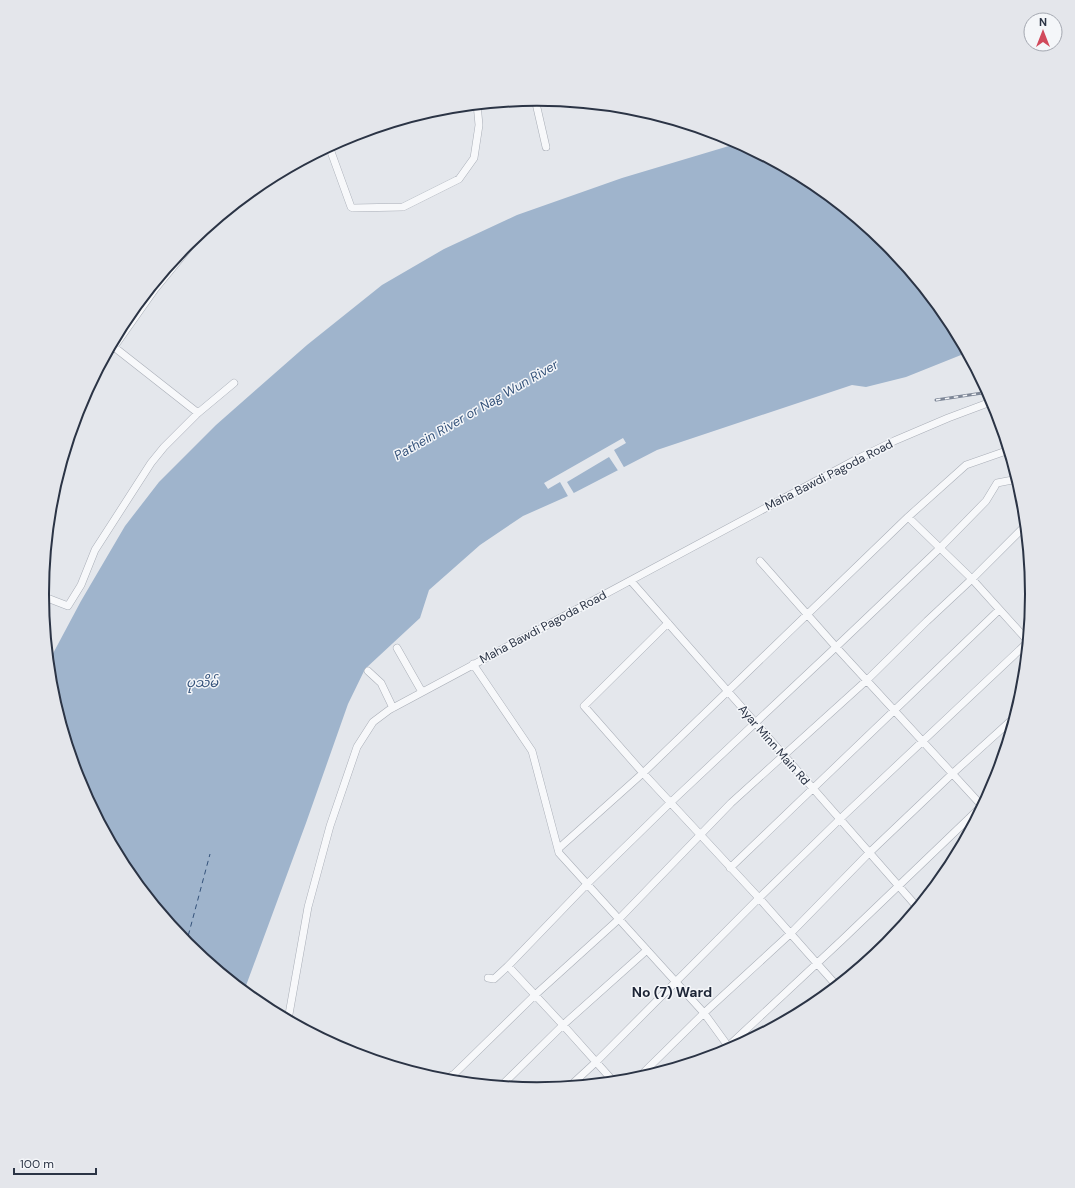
<svg xmlns="http://www.w3.org/2000/svg" width="1075" height="1188" viewBox="0 0 1075 1188" font-family="'DM Sans','Noto Sans Myanmar',sans-serif">
	<rect width="100%" height="100%" fill="#e4e7ec"/>
	<path fill="#9fb4cc" d="M739,143L813,182L888,244L950,319L966,350L961,355L906,377L866,387L852,385L657,450L568,496L523,516L480,545L429,590L420,618L365,669L348,704L306,823L244,991L187,944L125,869L80,783L51,690L49,661L81,601L125,526L159,482L216,425L307,345L382,285L444,249L517,215L622,178Z"/>
	<path fill="#e4e7ec" d="M623,438L626,443L614,450L625,469L619,472L609,457L567,482L575,495L569,498L560,482L548,489L544,483Z"/>
	<g fill="none" stroke-linecap="round" stroke-linejoin="round">
		<path stroke="#34527a" stroke-width="1" stroke-dasharray="5 4" stroke-linecap="butt" d="M186,944L210,854"/>
		<g stroke="#a9aeb7" stroke-width="8">
			<path id="minor" d="M535,99L546,147
				M330,149L351,207L353,208L403,207L459,179L474,158L479,125L477,104
				M290,167L370,129
				M114,347L198,413
				M107,353L114,347L155,289L201,233
				M908,517L972,579L1028,641
				M760,561L836,647L983,807
				M631,581L918,908
				M42,596L68,606L81,585L95,550L151,463L164,447L198,413L234,383
				M668,623L584,706L643,773L759,898L837,986
				M397,648L422,692
				M473,664L532,751L559,853L704,1013L728,1046L732,1049
				M368,671L381,683L393,708
				M558,849L643,773L908,517L966,465L1009,450
				M730,868L999,610
				M508,966L587,884L670,803L836,647L940,548L986,501L997,483L1018,479
				M488,978L494,979L508,966L563,1025L614,1082
				M288,1020L308,907L330,826L357,747L373,722L389,710L855,460L894,441L948,418L988,403L996,405
				M720,1054L842,940L985,803
				M452,1075L458,1082
				M637,1079L704,1013L790,934L869,853L952,774L1016,716
				M447,1081L535,995L619,919L731,803L867,680L927,621L972,579L1026,525
				M501,1086L563,1025L647,950
				M570,1086L596,1062L759,898L840,819L1028,642"/>
		</g>
		<use href="#minor" stroke="#f7f8fa" stroke-width="7"/>
		<g stroke="#7d8696" stroke-width="3">
			<path id="rail" d="M936,400L989,392"/>
		</g>
		<use href="#rail" stroke="#f4f6f9" stroke-width="1.5" stroke-dasharray="4.5" stroke-linecap="butt"/>
	</g>
	<g text-anchor="middle" dominant-baseline="central" stroke-width="3" stroke-linejoin="round" paint-order="stroke">
		<g font-size="12" fill="#2b3445" stroke="#f4f6f9">
			<text transform="translate(829 475) rotate(-27)">Maha Bawdi Pagoda Road</text>
			<text transform="translate(543 627) rotate(-28)">Maha Bawdi Pagoda Road</text>
			<text transform="translate(774 745) rotate(49)">Ayar Minn Main Rd</text>
		</g>
		<g font-size="13" font-style="italic" fill="#34527a" stroke="#f4f6f9">
			<text transform="translate(476 410) rotate(-30)">Pathein River or Nag Wun River</text>
			<text x="202" y="682">ပုသိမ်</text>
		</g>
		<g font-size="14" font-weight="bold" fill="#1d2536" stroke="#f4f6f9">
			<text x="672" y="992">No (7) Ward</text>
		</g>
	</g>
	<path d="M0 0H1075V1188H0ZM49 594a488 488 0 1 1 976 0a488 488 0 1 1-976 0Z" fill="#e4e6eb" fill-rule="evenodd"/>
	<path fill="none" stroke="#2b3445" stroke-width="2" d="M49 594a488 488 0 1 1 976 0a488 488 0 1 1-976 0Z"/>
	<g transform="translate(1043 32)"><circle r="19" fill="#f4f6f9" stroke="#a4a8b1"/>
	<path d="M0-3L7 15L0 10L-7 15Z" fill="#d1495b"/>
	<text y="-6" font-size="11" font-weight="bold" text-anchor="middle" fill="#2b3445">N</text>
	</g>
	<path d="M14 1168v6h82v-6" fill="none" stroke="#2b3445" stroke-width="2"/>
	<text x="20" y="1168" font-size="12" fill="#2b3445" stroke="#f4f6f9" stroke-width="3" paint-order="stroke">100 m</text>
</svg>
